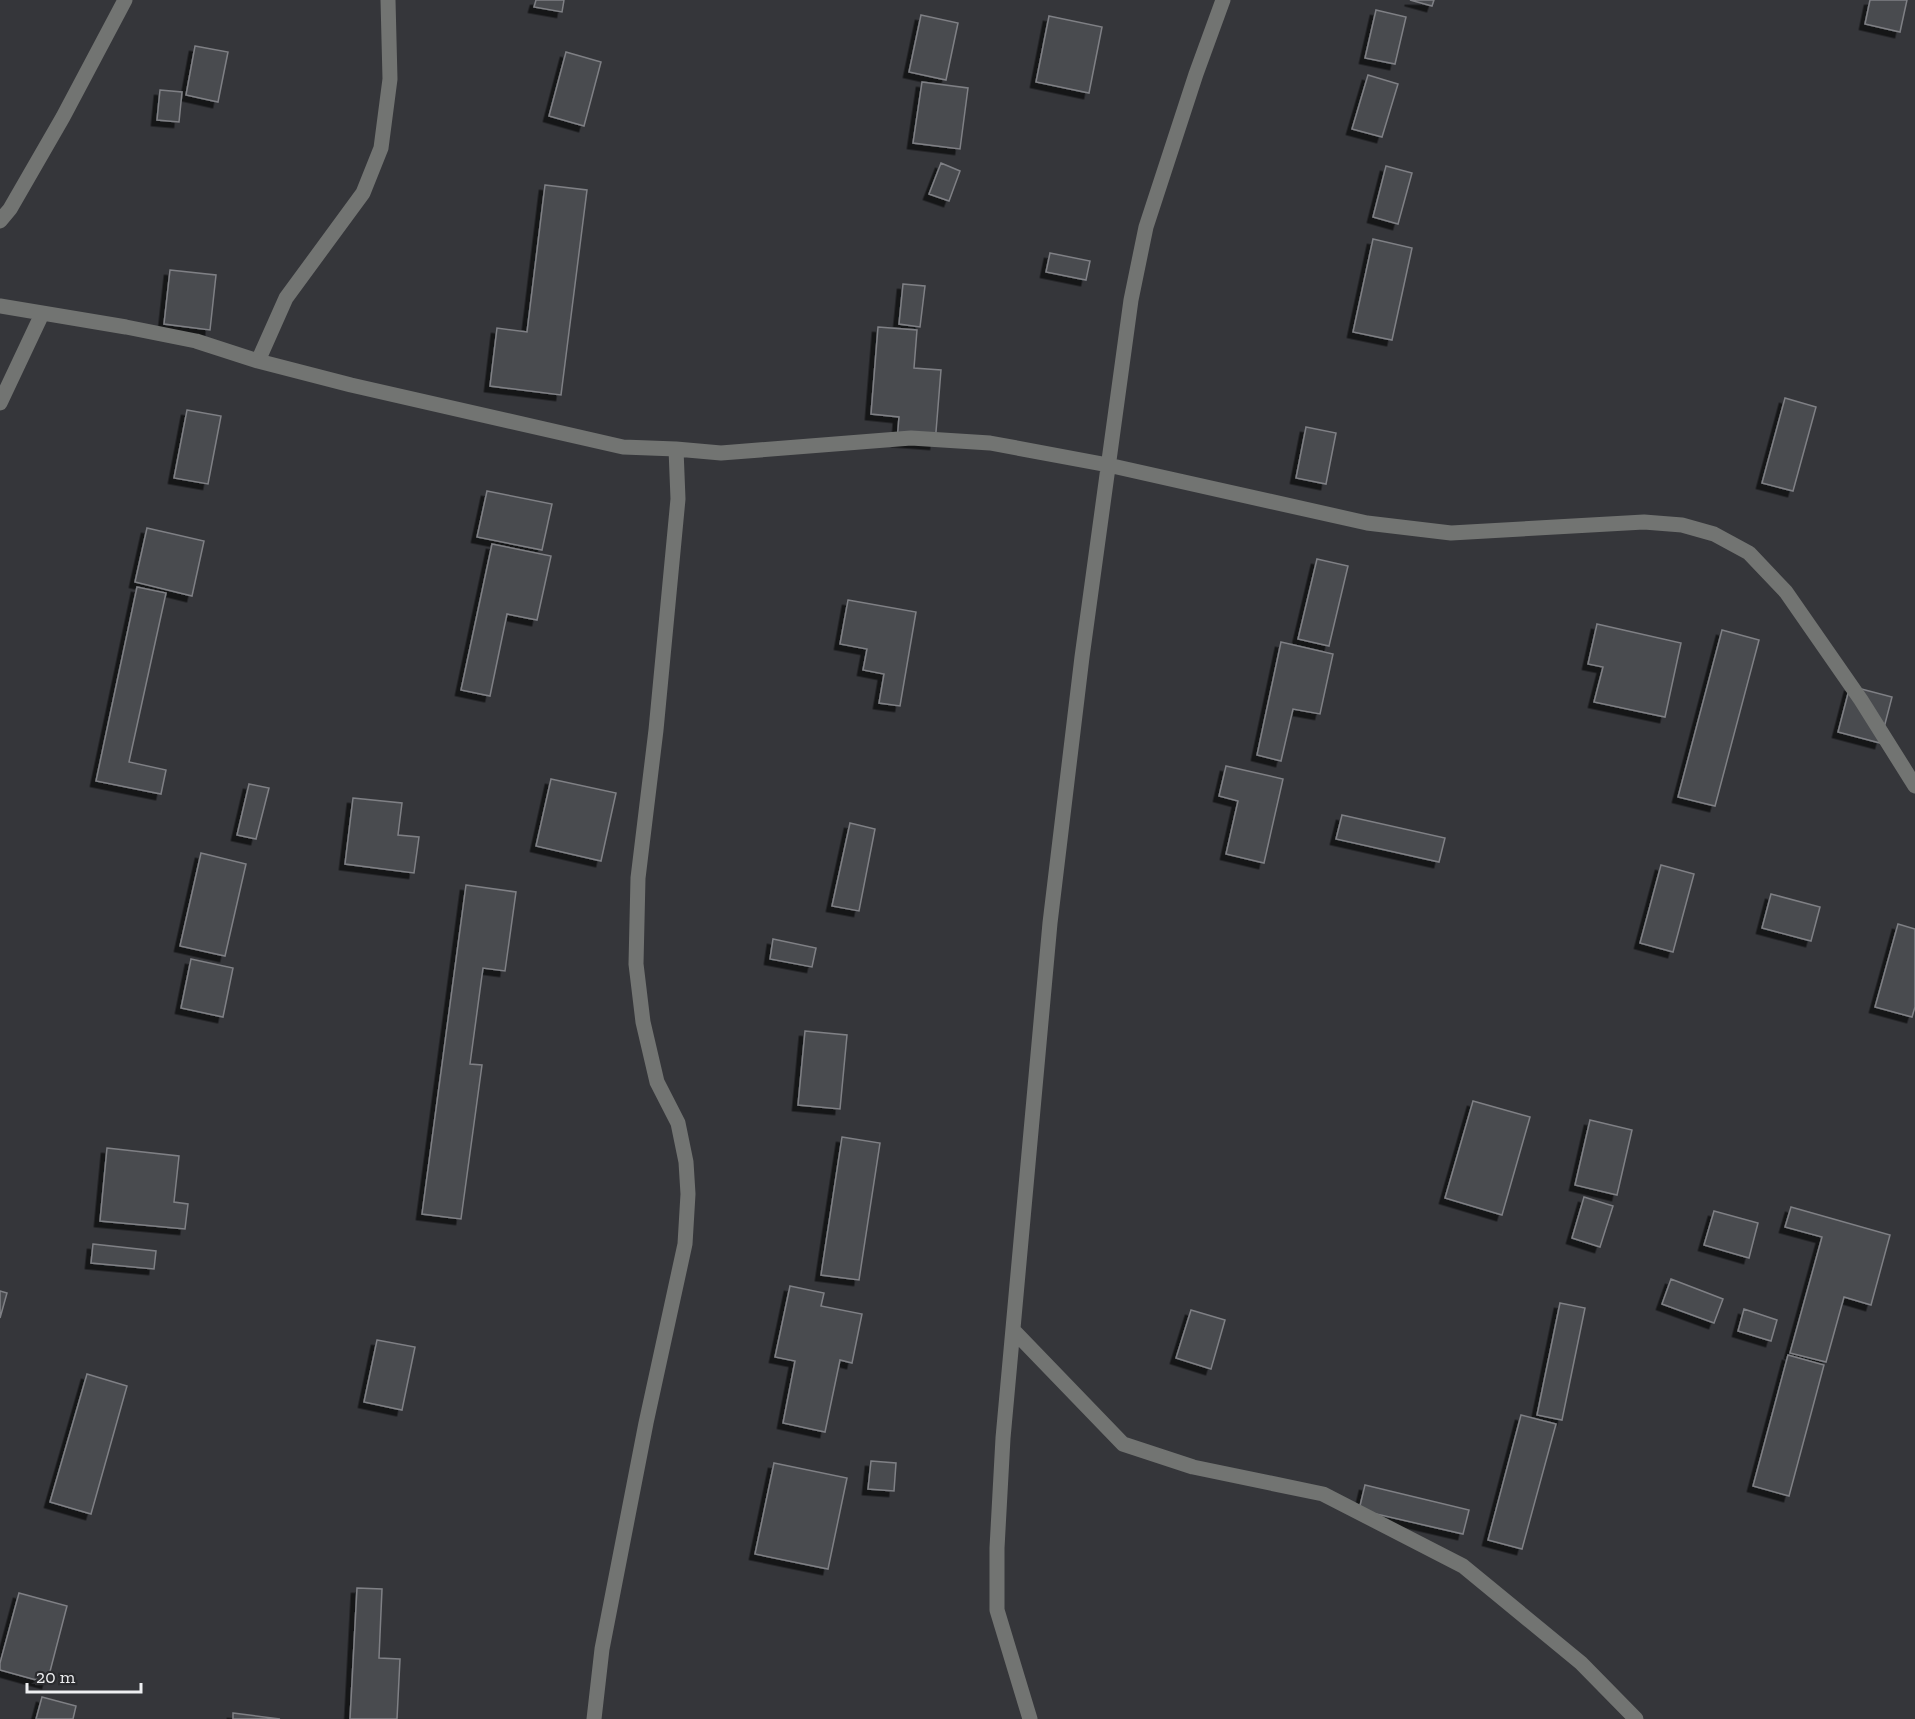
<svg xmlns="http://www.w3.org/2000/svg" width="1915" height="1719" viewBox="0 0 1915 1719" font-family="'Zilla Slab',serif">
	<defs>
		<filter id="shadow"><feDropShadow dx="-5.5" dy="5.5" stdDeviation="0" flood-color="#0009"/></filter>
	</defs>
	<rect width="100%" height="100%" fill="#35363a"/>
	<path fill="#4a4b4f" stroke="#7f8085" stroke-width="1.5" filter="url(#shadow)" d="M536,0H564L562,12L534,7Z
		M1410,0H1434L1432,6Z
		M1870,0H1907L1900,32L1865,24Z
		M1376,10L1406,17L1395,64L1365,58Z
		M921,15L958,23L946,80L909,72Z
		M1049,16L1102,27L1089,93L1036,82Z
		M195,46L228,52L218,102L186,95Z
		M566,52L601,62L584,126L549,116Z
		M1368,75L1398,84L1382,137L1352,129Z
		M922,82L968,88L960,149L913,143Z
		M160,90L182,92L179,122L157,120Z
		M941,163L960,171L949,201L929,194Z
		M1386,166L1412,173L1398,224L1373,217Z
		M545,185L587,190L561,395L490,386L497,328L527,332Z
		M1373,239L1412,248L1392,340L1353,332Z
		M1050,253L1090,261L1086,280L1046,272Z
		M170,270L216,275L210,330L164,324Z
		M903,284L925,286L920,327L899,324Z
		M878,327L917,330L914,368L941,370L935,444L897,441L899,417L871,414Z
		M1785,398L1816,407L1793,491L1762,483Z
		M187,410L221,416L208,484L174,478Z
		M1306,427L1336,433L1326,484L1296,478Z
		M487,491L552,504L542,550L477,537Z
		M147,528L204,541L192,596L135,582Z
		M492,544L551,556L537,620L507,614L490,696L461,690Z
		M1317,559L1348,566L1329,646L1298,639Z
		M137,587L166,593L129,762L166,770L161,794L96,781Z
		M848,600L916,612L900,706L879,703L884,674L863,670L867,649L840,644Z
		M1597,624L1681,643L1665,717L1594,702L1603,667L1588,664Z
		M1722,630L1759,640L1715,806L1678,797Z
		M1281,642L1333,654L1320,714L1293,709L1281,761L1257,755Z
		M1850,686L1892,697L1880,743L1838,732Z
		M1226,766L1283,779L1264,863L1226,854L1238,801L1219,796Z
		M551,779L616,793L601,861L536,846Z
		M249,784L269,788L256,839L237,835Z
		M353,798L402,803L398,835L419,837L414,873L345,864Z
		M1342,815L1445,838L1439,862L1336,839Z
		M850,823L875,829L859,911L832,906Z
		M201,853L246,864L225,956L180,946Z
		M1661,865L1694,874L1673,952L1640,943Z
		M466,885L516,892L505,971L483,968L470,1064L482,1065L461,1219L422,1214Z
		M1771,894L1820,907L1811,941L1762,928Z
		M1898,924L1915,929V1007L1912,1017L1875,1007Z
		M773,939L816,948L812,967L770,959Z
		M191,959L233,968L223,1017L181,1008Z
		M805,1031L847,1035L840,1109L798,1105Z
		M1473,1101L1530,1117L1502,1215L1445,1198Z
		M1590,1120L1632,1130L1617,1195L1575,1185Z
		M842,1137L880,1143L859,1280L821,1275Z
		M107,1148L179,1156L174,1202L188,1204L185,1229L100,1221Z
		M1584,1197L1613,1206L1600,1247L1572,1238Z
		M1791,1207L1890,1235L1871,1305L1844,1297L1826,1362L1790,1353L1822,1237L1785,1227Z
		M1714,1211L1758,1223L1749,1258L1704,1245Z
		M93,1244L156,1251L154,1269L91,1263Z
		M1671,1279L1723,1299L1714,1323L1662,1304Z
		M790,1286L824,1293L821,1306L862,1314L852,1363L840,1360L825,1432L783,1423L795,1361L775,1357Z
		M0,1291L7,1293L0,1318Z
		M1560,1303L1585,1308L1562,1420L1537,1415Z
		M1744,1309L1777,1320L1771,1341L1738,1331Z
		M1191,1310L1225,1320L1211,1369L1176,1358Z
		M377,1340L415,1347L402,1410L364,1402Z
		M1788,1355L1824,1365L1789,1496L1753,1486Z
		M87,1374L127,1386L91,1514L50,1502Z
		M1521,1415L1556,1424L1522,1549L1488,1540Z
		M871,1461L896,1463L894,1491L868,1489Z
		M774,1463L847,1478L828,1569L755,1554Z
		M1365,1485L1469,1510L1463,1534L1359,1510Z
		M357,1588L382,1589L379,1658L400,1659L397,1719H350Z
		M19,1593L67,1606L47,1683L0,1670V1663Z
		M42,1697L76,1706L73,1719H36Z
		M233,1713L280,1719H233Z"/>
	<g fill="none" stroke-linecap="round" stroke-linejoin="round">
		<path stroke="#727472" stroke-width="15" d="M0,221L10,209L63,117L125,0
			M0,306L126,327L196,341L258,361L351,385L623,447L676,449L678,499L656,730L638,878L636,964L643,1022L657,1082L678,1123L686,1162L688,1194L685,1244L646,1423L602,1649L594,1719
			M258,361L286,298L363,193L381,148L390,79L388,0
			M0,403L42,314
			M676,449L721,453L911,438L990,443L1108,465L1367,523L1451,533L1644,522L1682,525L1714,534L1749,553L1786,592L1861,700L1915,786
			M1013,1330L1123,1444L1193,1467L1323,1494L1463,1566L1581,1663L1636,1719
			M1030,1719L997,1610V1548L1003,1438L1050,923L1082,657L1131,300L1146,227L1196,74L1223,0"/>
	</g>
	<path d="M27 1683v9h114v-9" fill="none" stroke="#eeeff1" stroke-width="3"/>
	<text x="36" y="1683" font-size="18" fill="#eeeff1" stroke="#2b2c2f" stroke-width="4.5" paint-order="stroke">20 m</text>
</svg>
